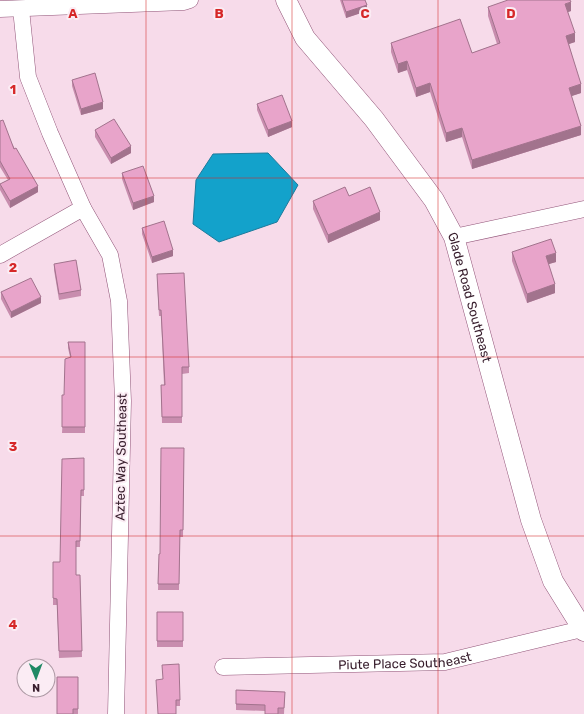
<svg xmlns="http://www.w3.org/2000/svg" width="584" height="714" viewBox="0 0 584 714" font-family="Rubik,sans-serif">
	<rect width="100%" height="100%" fill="#f7dbea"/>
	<path fill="#13a2cb" stroke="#1e7a9b" d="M268,153L298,185L277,222L219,242L193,224L196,180L213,154Z"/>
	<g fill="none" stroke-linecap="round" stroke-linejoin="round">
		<g stroke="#915478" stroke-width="17">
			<g id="minor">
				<path d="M0,9L184,2L190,0"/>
				<path d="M83,208L110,255L119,301L123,401L116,714"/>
				<path d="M454,237L584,209"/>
				<path d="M0,255L83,208L50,133L28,77L21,9"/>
				<path id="s1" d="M223,667L445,662L582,629"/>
			</g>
		</g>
		<g stroke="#915478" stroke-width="21">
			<g id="tertiary">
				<path id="s2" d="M286,0L305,38L374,119L434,200L454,237L531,520L553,581L584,631"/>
			</g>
		</g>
		<use href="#minor" stroke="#fff" stroke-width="16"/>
		<use href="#tertiary" stroke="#fff" stroke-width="20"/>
	</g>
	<path fill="#c88dae" d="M340,0H365L367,11L346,18Z
		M488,7L571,11L568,12L575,42L569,44L581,93L571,96L581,135L472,169L462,137L446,142L430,92L416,97L407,70L398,73L391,52V43L472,53L497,44L488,16Z
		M72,80L103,109L81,115L72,86Z
		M257,104L292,127L268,137L257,110Z
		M0,121L38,192L10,208L0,190V184L8,180L0,167Z
		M95,130L131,153L111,164L95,137Z
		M122,173L154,202L133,210L122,179Z
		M349,196L380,220L328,243L313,209V201Z
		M142,228L173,256L152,263L142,234Z
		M512,252L556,262L548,264L555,293L527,303L512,261Z
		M54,264L81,290V296L59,300L54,270Z
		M157,280L189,367V373L182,374V423H162L161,385H164L161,316H159Z
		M1,292L41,303L11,318L1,299Z
		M68,342H85V433H62L64,395L70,357L68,348Z
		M184,448L183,537H180L179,590H158L159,554H160Z
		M84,458V496H81L80,547H76V575H80L82,657L59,658L57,605H53V562H60Z
		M157,612H183V647H157Z
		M78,677V714H57Z
		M156,680L180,700V706H176Z
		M236,690L285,692L284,714H265V711L236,710Z"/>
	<path fill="#a2738d" d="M571,2V11L565,13V4Z
		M367,5V11L346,18V12Z
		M575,33V42L566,45V36Z
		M407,61V70L398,73V64Z
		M430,83V92L416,97V88Z
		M581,84V93L569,97V88Z
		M103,102V109L81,115V109Z
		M292,121V127L268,137V130Z
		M581,126V135L472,169V160Z
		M462,128V137L446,142V133Z
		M131,146V153L111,164V158Z
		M38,186V192L10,208V201Z
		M154,196V202L133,210V203Z
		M380,212V220L328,243V235Z
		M173,250V256L152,263V257Z
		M556,253V262L546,265V256Z
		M555,284V293L527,303V294Z
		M41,297V303L11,318V312Z"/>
	<path fill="#e8a4ca" stroke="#a2738d" d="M342,0H365L367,5L346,12Z
		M508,0H570L571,2L565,4L575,33L566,36L581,84L569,88L581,126L472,160L462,128L446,133L430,83L416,88L407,61L398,64L391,43L460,19L472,53L500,43L488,7Z
		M95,73L103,102L81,109L72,80Z
		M282,95L292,121L268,130L257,104Z
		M114,119L131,146L111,158L95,130Z
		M3,120L14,149L16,148L38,186L10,201L0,184L10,179L0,161V121Z
		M143,166L154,196L133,203L122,173Z
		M345,187L349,196L370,187L380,212L328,235L313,201Z
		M164,221L173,250L152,257L142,228Z
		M551,239L556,253L546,256L555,284L527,294L512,252Z
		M76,260L81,290L59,294L54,264Z
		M184,273L189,367H182V417H162L161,385H165L161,310H159L157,274Z
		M31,278L41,297L11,312L1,292Z
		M68,342H85V427H62V395H64L65,359L71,357Z
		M161,448H184L183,530H180L179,584H158L159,554H160Z
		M84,458V490H81L80,541H76V575H80L82,651H59L57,599L53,598V562H60L62,459Z
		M157,612H183V641H157Z
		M179,664L180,700H176V714H158L156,680L163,679L162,665Z
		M57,677H78V709H73V714H57Z
		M236,690L285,692L284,708H278V714H265V705L236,704Z"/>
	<path fill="none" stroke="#d62828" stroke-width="1" stroke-opacity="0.55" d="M146,0V714M292,0V714M438,0V714M0,178H584M0,357H584M0,536H584"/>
	<g text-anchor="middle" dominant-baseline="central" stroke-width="4" stroke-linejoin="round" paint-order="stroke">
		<g font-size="13" fill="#371d2c" stroke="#fbecf4">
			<text stroke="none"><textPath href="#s2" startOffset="354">Glade Road Southeast</textPath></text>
			<text transform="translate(121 457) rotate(-89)">Aztec Way Southeast</text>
			<text stroke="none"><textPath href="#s1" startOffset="182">Piute Place Southeast</textPath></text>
		</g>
	</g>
	<g font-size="13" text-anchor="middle" font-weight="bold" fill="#d62828" stroke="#fbecf4" stroke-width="4" stroke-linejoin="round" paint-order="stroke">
		<text x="73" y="18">A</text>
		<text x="219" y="18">B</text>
		<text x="365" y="18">C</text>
		<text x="511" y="18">D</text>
		<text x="13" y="94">1</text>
		<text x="13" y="272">2</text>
		<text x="13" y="451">3</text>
		<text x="13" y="629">4</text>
	</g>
	<g transform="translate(36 678) rotate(179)"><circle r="19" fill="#fbecf4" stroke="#ad99a4"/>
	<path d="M0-3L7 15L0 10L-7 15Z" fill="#208965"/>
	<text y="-6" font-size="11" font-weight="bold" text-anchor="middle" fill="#371d2c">N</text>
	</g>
</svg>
